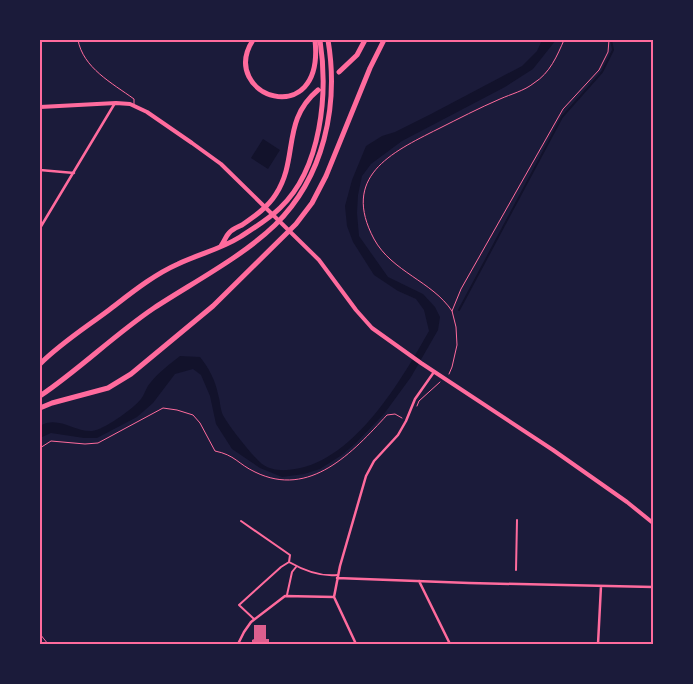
<svg xmlns="http://www.w3.org/2000/svg" width="693" height="684" viewBox="0 0 693 684" font-family="Inter,sans-serif">
	<rect width="100%" height="100%" fill="#1b1b3a"/>
	<path fill="#12122b" d="M542,40H556L533,69L505,87L402,141L371,164L362,176L358,195L357,213L359,236L388,277L423,294L435,307L440,317L438,330L411,377L384,414L356,443L342,455L320,469L304,474L282,477L260,468L232,449L216,424L210,396L201,375L193,369L175,374L153,403L137,417L97,438H84L51,433L40,438V426C58,415 74,432 92,431C104,430 134,408 141,399C145,394 146,387 151,382C159,372 170,364 180,356L200,357C209,368 215,380 218,394C220,400 220,407 222,413C226,423 254,458 262,464C272,471 284,471 295,469C355,460 402,379 429,331L424,310L416,299L398,291L374,275L353,242L347,226L345,206L352,180L366,146L382,136L395,132L431,114L522,66L537,51Z
		M263,139L280,150L268,169L251,158Z"/>
	<g fill="none" stroke-linecap="round" stroke-linejoin="round">
		<path stroke="#12122b" stroke-width="2" d="M459,310L562,117L602,72L613,50L611,40"/>
	</g>
	<path fill="#dd5f8e" d="M254,625H266V639H269V644H252V640L254,639Z"/>
	<g fill="none" stroke-linecap="round" stroke-linejoin="round">
		<path stroke="#ff6b9d" stroke-width="1" d="M452,311C432,281 392,272 374,239C341,177 390,153 438,129C458,119 479,108 500,99C511,94 524,91 534,83C550,73 557,56 564,40
			M449,374L452,367L457,345L456,327L452,311L461,289L563,109L599,70L608,52L609,40
			M417,406L419,401L440,382
			M40,448L51,441L85,444L98,443L163,408L177,410L193,415L200,423L215,451C235,455 238,464 255,472C310,499 353,452 387,415L395,414L402,418
			M40,634L48,644"/>
		<path stroke="#ff6b9d" stroke-width="1" d="M78,40C83,68 112,83 134,99V105"/>
		<path stroke="#ff6b9d" stroke-width="2" d="M241,521L290,555L289,562C303,570 321,577 338,575
			M516,570L517,520
			M287,595L292,572L296,567
			M254,619L239,605L281,567L289,562"/>
		<path stroke="#ff6b9d" stroke-width="2.5" d="M40,170L74,173
			M40,228L115,103
			M337,578L469,583L653,587
			M419,581L450,644
			M238,644L244,632L251,622L285,596L334,597
			M356,644L334,597L340,566L366,476L374,461L398,435L406,421L415,399L434,372
			M598,644L601,586"/>
		<path stroke="#ff6b9d" stroke-width="4" d="M40,107L116,103L130,104L147,112L192,143L221,164L319,260L356,310L372,328L421,363L553,450L627,502L653,523"/>
		<path stroke="#ff6b9d" stroke-width="5" d="M253,40C217,96 325,133 315,40
			M339,72L357,55L365,40
			M221,246C224,242 226,236 229,233C232,229 238,227 242,225C255,216 268,207 276,194C299,158 281,121 318,90
			M40,364C61,343 85,328 109,310C130,294 153,275 178,264C199,254 221,249 240,237C254,228 269,219 280,208C322,168 328,93 320,40
			M40,396C80,369 114,335 154,308C192,283 242,257 275,225C324,177 339,106 328,40
			M40,408L52,403L108,388L131,374L213,306L296,224L312,203L326,176L370,68L384,40"/>
	</g>
	<rect width="693" height="684" fill="none" stroke="#1b1b3a" stroke-width="82"/>
	<rect x="41" y="41" width="611" height="602" fill="none" stroke="#ff6b9d" stroke-width="2"/>
</svg>
